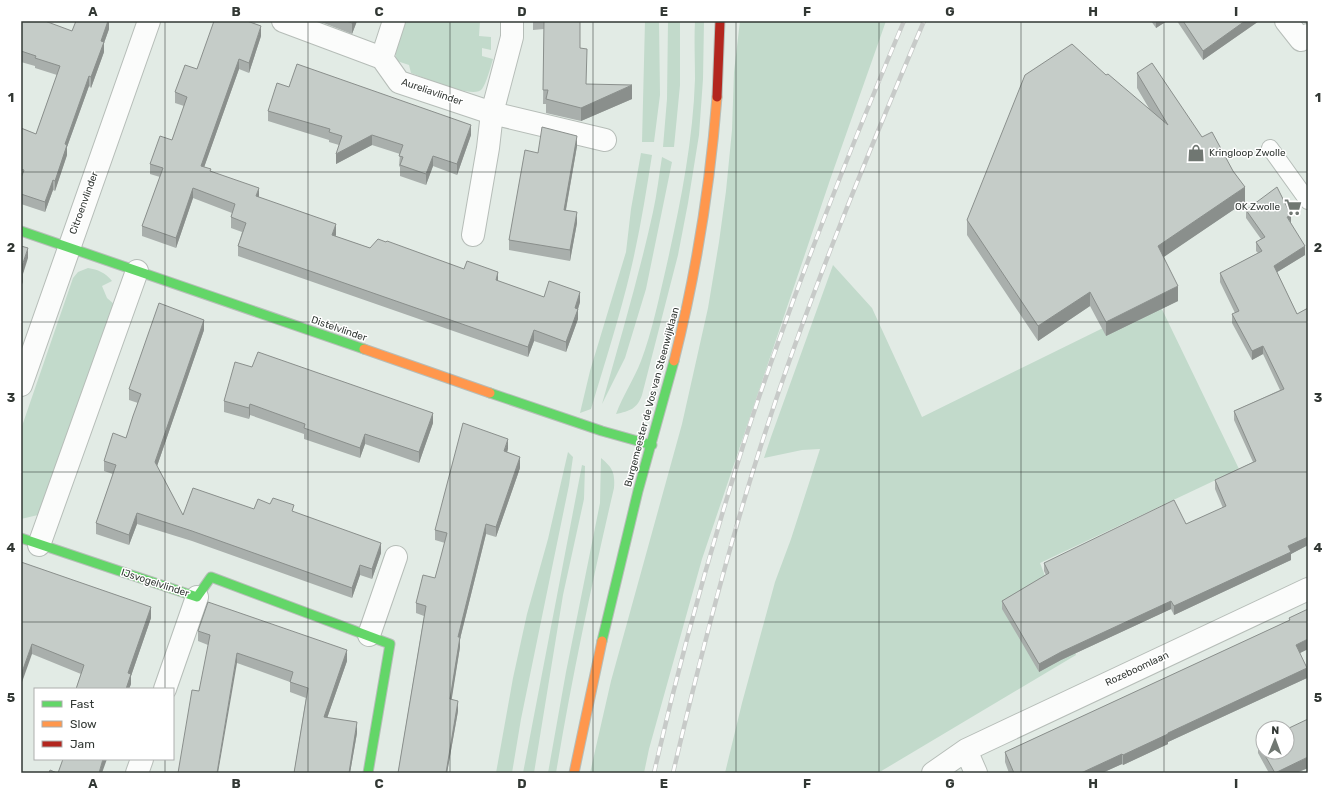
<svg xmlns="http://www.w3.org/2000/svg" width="1329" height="794" viewBox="0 0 1329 794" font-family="Rubik,sans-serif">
	<rect width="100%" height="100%" fill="#e2ebe5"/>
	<path fill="#c2dacb" d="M406,21H480L479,36L491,37V50L482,48V56L493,59C491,66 486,84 482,89C474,100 423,77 411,73L409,65L397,61L395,53Z
		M645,21H659L660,95L654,142H642Z
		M668,21H680V85L674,147H663L667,99Z
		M695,21H704L703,79L699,135L688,203L678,255L642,395C637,409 630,411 616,414C623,395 634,379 641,361C652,332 659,298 666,268C680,206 693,142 695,79C695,59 694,40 695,21Z
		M740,21H886L831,177L702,559L649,749L644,773H590L611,681L682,424L708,308L719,242L726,191L732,130L734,72Z
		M641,153L652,155C646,193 640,231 631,269C620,316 605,362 591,409L580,413L590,371L626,252L631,209Z
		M662,157L672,162L646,289L625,358L602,404C620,340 639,276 653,212C657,194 659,175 662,157Z
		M833,265L872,308L922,417L1158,301L1239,469L1040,563L1076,655L878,773H725L742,703L775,582L791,539L820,449L802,450L764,458L771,437Z
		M88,268C98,270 105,272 112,281L102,286L107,298L115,305L38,515L21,519V429L73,278L78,272Z
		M568,452L573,457L569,485L521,719L512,773H496L513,678L527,614L548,539Z
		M601,458C613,468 615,473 614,488C592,582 572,677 556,773H548L566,672L600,503Z
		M582,465L585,466L584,499L563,595L534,773H523Z"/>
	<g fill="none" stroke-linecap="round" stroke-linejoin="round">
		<g stroke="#b6bdb8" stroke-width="18">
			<path id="lane" d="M1270,148L1308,201"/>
		</g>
		<g stroke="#b6bdb8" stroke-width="24">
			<path id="street" d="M283,21L382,58L399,82L492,113L605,140
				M1286,21L1301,40L1308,35
				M382,58L394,21
				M473,235L488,148L492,113L512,37V21
				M21,385L149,21
				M39,545L137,271
				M369,635L396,557
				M165,689L197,597
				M966,750L976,773
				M137,773L142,759
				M933,773L966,750L1308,589"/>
		</g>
		<g stroke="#b6bdb8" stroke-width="11">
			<path id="fast" d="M21,231L364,349
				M490,393L602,431L652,445
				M21,538L197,597L211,577L390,644L368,773
				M602,641L638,491L674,361"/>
		</g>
		<g stroke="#b6bdb8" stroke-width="11">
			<path id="slow" d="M364,349L490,393
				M674,361C696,274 710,187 717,97
				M574,773L602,641"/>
		</g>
		<g stroke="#b6bdb8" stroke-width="11">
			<path id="jam" d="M717,97L720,21"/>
		</g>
		<use href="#lane" stroke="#fbfcfb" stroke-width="16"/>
		<use href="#street" stroke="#fbfcfb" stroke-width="22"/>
		<use href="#fast" stroke="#63d668" stroke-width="9"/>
		<use href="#slow" stroke="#ff974d" stroke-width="9"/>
		<use href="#jam" stroke="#b3261e" stroke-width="9"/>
		<g stroke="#c7cac8" stroke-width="4.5">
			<path id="rail" d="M654,773C679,663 709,554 743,446C755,407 769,368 783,329C820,225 861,123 904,21
				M673,773C700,658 729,543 766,430C811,291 867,156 924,21"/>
		</g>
		<use href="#rail" stroke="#fff" stroke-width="3" stroke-dasharray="9" stroke-linecap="butt"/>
	</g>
	<path fill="#a9afac" d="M21,21L72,31L109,21V29L104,43V52L91,88L89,86L67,147V155L55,191L53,190L45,212L21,204V128L36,134L57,75L35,68V66L21,62Z
		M321,21H357L352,34L321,22Z
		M533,21H580V48L586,84L632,99L581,121L546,113V104H543L544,29L533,30Z
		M1151,21H1167L1156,28Z
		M1177,21H1259L1203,60Z
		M261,36L249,73L239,69L204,167L211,172L259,197L336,235L335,236L370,248L498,281L544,297L580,302L578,309V319L566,352L534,341L528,357L238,256V246L242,232L231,228V217L232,213L193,198L176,248L142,236V226L160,177L150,174V164L172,140L184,106L175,103V92L197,69Z
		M1137,73L1245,202L1163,257L1178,301L1106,336L1090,306L1038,341L967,235V220L1106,75L1150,110L1137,88Z
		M289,87L471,135L457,175L433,166L426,185L400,176V167L399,166L400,154L372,145L336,164L339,145L329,142V140L268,121V111Z
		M577,146L566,210L577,223L570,261L509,250V240L538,153Z
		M1246,210L1291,223L1305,255L1277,272L1297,314L1308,308V545L1291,554V560L1174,615L1171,609L1061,660L1039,672L1002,609V601L1046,575L1044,571V563L1186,524L1223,508L1215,489V480L1253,462L1234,420V411L1280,390L1263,354L1252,360L1232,323V314L1235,313L1220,282V273L1258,253L1256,251V242L1261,239L1246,218Z
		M204,330L157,466L183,515L254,509L294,512L381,553L372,579L360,575L352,598L192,541L137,524L129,545L96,534V523L113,474L104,471V461L126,438L138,403L129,400V389Z
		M252,367L433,423L419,463L365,444L360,458L304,439V434L250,415L249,419L224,412V401Z
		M508,449L507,452L520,468L496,537L486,534L460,639V647L451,700L458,711L447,773H398L424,616L416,613V603L435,578L445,543L435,540V530Z
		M21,562L151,618L131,676V684L129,689H76L81,674L32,654Z
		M1289,618L1308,649L1300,653L1307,678L1168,742V744L1123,765L1122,764L1102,773H1009L1005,762V752L1289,621Z
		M198,631L347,661L327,718L357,733L350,773H294L306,698L290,692V682L237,663L208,645L198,641Z
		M1263,740V752H1287L1308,768L1296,773H1269L1258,753V743Z"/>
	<path fill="#8a8f8c" d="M108,21H109V29L104,43V52L91,88V77L101,41Z
		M353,21H357L352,34V23Z
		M1156,21H1167L1156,28Z
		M1245,21H1259L1203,60V51Z
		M261,26V36L249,73V63Z
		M239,59V69L201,176V166Z
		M89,76V86L67,147V155L55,191V181L65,144Z
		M632,85V99L581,121V108Z
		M471,125V135L457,175V164Z
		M372,135V145L336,164V154Z
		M577,136V146L564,220V210Z
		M433,156V166L426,185V174Z
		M53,180V190L45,212V202Z
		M1245,187V202L1158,261V246Z
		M193,188V198L176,248V238Z
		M259,188V199L256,196Z
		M577,212V223L570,261V250Z
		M1291,215V223L1287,217Z
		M336,224V235L332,245V235Z
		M1305,246V255L1274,274V266Z
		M28,248V258L23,274V282L21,287V269Z
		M498,272V282L496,280Z
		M1178,286V301L1106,336V322Z
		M580,292V302L578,309V319L566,352V342L575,308Z
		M1090,292V306L1038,341V326Z
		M204,320V330L155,472V462Z
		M534,330V341L528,357V347Z
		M1263,346V354L1252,360V351Z
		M250,404V415L249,419V408Z
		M433,413V423L419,463V452Z
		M365,434V444L360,458V448Z
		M508,439V449L504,461V451Z
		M520,457V468L496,537V527Z
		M137,513V524L129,545V535Z
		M486,524V534L460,639V647L450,710V699L458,637Z
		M1308,537V545L1291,554V560L1174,615V606L1288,546Z
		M381,543V553L372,579V569Z
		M360,565V575L352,598V588Z
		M1171,601V609L1061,660L1039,672V664L1061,652Z
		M151,607V618L131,676V684L129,689H126L128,673Z
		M1308,639V649L1296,655V645Z
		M32,644V654L21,685V675Z
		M347,650V661L324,727V717Z
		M237,653V663L218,773H217Z
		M1307,668V678L1168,742V744L1123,765V755L1168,733Z
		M458,701V711L447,773H446Z
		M357,722V733L350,773H349Z
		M1122,754V764L1102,773H1081Z
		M1308,757V768L1296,773H1275Z
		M103,759H107L102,773H99Z"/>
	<path fill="#c5ccc8" stroke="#8a8f8c" d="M21,21H45L72,31L76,21H108L101,41L104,42L91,77L89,76L65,144L67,145L55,181L53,180L45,202L21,194V178L24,170L21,169V128L36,134L60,66L35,58L36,56L21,51Z
		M214,21H247L261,26L249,63L239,59L201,166L211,169L210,171L259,188L256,196L336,224L332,235L370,248L378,239L386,242L387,241L464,269L467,261L498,272L496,280L544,297L549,281L580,292L575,308L578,309L566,342L534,330L528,347L238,246L246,223L231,217L235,204L193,188L176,238L142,226L163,168L150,164L160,136L172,140L187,97L175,92L185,65L197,69Z
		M346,21H353L352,23Z
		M544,21H580V48L587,49L586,84L632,85L581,108L546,99L548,90H543Z
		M1183,21H1245L1203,51Z
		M1072,44L1106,75L1108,74L1168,125L1137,73L1152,63L1202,137L1212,132L1233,171L1245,187L1158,246L1178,286L1106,322L1090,292L1038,326L967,220L1025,75Z
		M297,64L471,125L457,164L433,156L426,174L400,165L403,157L399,156L403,145L372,135L336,154L342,136L329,132L330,129L268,111L277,83L289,87Z
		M542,127L577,136L564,210L577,212L570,250L509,240L525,150L538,153Z
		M1277,187L1291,215L1287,217L1305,246L1274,266L1297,314L1308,308V537L1288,546L1291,552L1174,606L1171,601L1061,652L1039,664L1002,601L1049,573L1044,563L1174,500L1186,524L1226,506L1215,480L1256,461L1234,411L1284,389L1263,346L1252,351L1232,314L1239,311L1220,273L1262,251L1256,242L1265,237L1246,210Z
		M21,246L28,248L21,269Z
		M21,270L23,271L21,277Z
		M159,303L204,320L155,462L183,515L193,488L254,509L258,499L270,504L273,498L294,505L292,511L381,543L372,569L360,565L352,588L192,531L137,513L129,535L96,523L116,465L104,461L113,433L126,438L133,416L141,394L129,389Z
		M258,352L433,413L419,452L365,434L360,448L304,428L305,424L250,404L249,408L224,401L235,362L252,367Z
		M463,423L508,439L504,451L520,457L496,527L486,524L458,637H460L450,699L458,701L446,773H398L426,606L416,603L423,575L435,578L441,556L447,533L435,530Z
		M21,562L151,607L128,673L131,674L126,689H76L84,665L32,644L21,675Z
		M208,602L347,650L324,717L357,722L349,773H294L308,688L290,682L293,672L237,653L217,773H178L192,690L199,691L210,635L198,631Z
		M1308,609V639L1296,645L1307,668L1168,733V734L1123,755L1122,754L1081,773H1014L1005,752L1290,620L1289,618Z
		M1308,719V757L1275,773L1263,752H1287V729Z
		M1263,740V751L1258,743Z
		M63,759H103L99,773H58Z
		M50,770L57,773H49Z"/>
	<path fill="none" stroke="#323834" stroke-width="1" stroke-opacity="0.55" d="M165,21V689M308,21V773M450,21V773M593,21V773M736,21V773M879,21V773M1021,21V773M1164,21V773M21,172H1308M21,322H1308M21,472H1308M21,622H1308M165,759V773"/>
	<defs>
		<g id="shop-bare" transform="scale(1.38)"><path d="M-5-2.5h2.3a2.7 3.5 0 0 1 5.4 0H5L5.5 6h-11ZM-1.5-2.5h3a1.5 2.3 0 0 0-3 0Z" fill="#707772" stroke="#fff" stroke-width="2.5" paint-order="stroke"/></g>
		<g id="supermarket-bare" transform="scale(1.38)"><path d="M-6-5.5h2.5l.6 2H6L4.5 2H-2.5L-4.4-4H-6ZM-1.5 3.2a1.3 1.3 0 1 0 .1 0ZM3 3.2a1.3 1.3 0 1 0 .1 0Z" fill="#707772" stroke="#fff" stroke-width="2.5" paint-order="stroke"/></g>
	</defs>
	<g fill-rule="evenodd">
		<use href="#shop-bare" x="1196" y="153"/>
		<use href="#supermarket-bare" x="1293" y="207"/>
	</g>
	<g text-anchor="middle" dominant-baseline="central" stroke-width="3" stroke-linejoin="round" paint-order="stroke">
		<g font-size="10" fill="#323834" stroke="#fff">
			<text transform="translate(432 92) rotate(19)">Aureliavlinder</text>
			<text transform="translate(84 203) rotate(-70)">Citroenvlinder</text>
			<text transform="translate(339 329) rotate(19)">Distelvlinder</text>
			<text transform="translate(652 397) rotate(-75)">Burgemeester de Vos van Steenwijklaan</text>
			<text transform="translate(155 583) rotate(18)">IJsvogelvlinder</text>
			<text transform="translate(1137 669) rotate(-25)">Rozeboomlaan</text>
		</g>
		<g font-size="10" fill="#323834" stroke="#fff" text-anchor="start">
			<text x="1209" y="153">Kringloop Zwolle</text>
			<text x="1280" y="207" text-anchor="end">OK Zwolle</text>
		</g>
	</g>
	<rect width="1329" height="794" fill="none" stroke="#ffffff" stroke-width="44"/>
	<rect x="34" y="688" width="140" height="72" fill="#ffffff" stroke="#adafae"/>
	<rect x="42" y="701" width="20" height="6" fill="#63d668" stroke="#adafae"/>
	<text x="70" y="708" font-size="12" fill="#323834">Fast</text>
	<rect x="42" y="721" width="20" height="6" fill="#ff974d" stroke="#adafae"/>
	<text x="70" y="728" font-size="12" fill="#323834">Slow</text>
	<rect x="42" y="741" width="20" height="6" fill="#b3261e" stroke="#adafae"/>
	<text x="70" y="748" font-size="12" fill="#323834">Jam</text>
	<g transform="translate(1275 740) rotate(1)"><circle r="19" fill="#ffffff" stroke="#adafae"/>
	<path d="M0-3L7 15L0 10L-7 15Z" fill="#707772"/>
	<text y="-6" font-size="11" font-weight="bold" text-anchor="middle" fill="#323834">N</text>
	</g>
	<rect x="22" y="22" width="1285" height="750" fill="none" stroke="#323834" stroke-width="1.5"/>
	<g font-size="13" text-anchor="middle" font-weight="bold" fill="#323834">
		<text x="93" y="16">A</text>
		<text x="236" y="16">B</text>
		<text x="379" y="16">C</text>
		<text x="522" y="16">D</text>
		<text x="664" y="16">E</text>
		<text x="807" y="16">F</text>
		<text x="950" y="16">G</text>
		<text x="1093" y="16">H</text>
		<text x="1236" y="16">I</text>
		<text x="11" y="102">1</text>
		<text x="1318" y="102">1</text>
		<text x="11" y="252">2</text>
		<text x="1318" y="252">2</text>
		<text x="11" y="402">3</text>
		<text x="1318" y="402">3</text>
		<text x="11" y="552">4</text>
		<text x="1318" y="552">4</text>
		<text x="11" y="702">5</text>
		<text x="1318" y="702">5</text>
		<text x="93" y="788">A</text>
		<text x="236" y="788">B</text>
		<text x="379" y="788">C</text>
		<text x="522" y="788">D</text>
		<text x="664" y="788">E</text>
		<text x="807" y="788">F</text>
		<text x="950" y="788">G</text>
		<text x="1093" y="788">H</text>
		<text x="1236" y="788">I</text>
	</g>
</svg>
